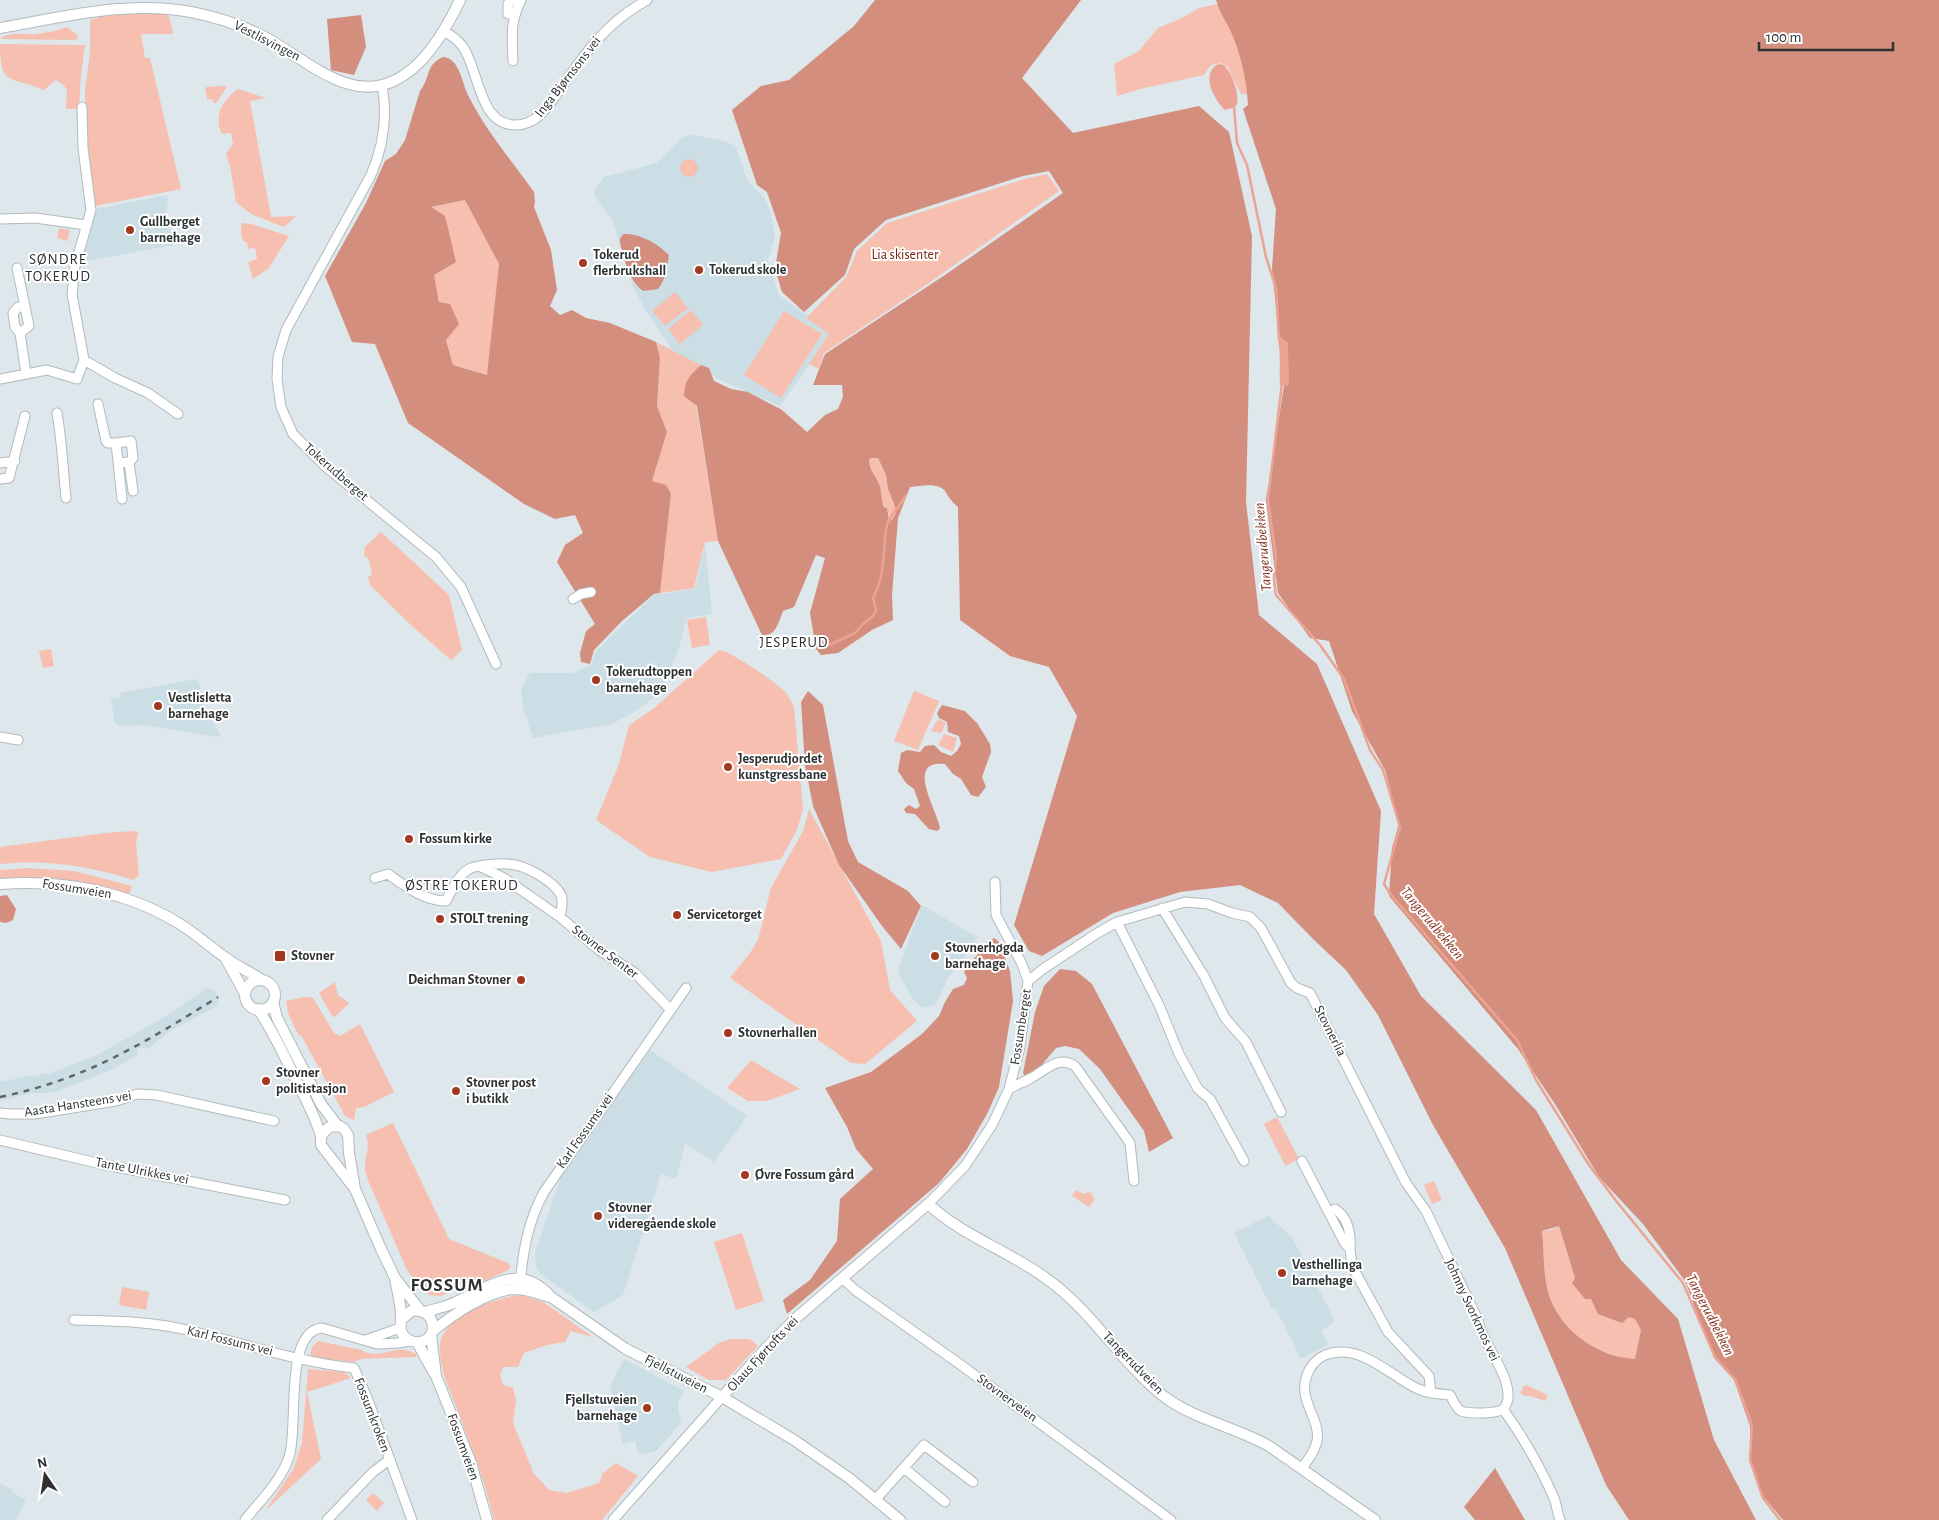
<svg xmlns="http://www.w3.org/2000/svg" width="1939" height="1520" viewBox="0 0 1939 1520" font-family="'Alegreya Sans',sans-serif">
	<rect width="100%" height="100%" fill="#dee7eb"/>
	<path fill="#ccdee5" d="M693,135L725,141L736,146L747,180L765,199L771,213L775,236L768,260L779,295L832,333L780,406L716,378L711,373L701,367H677L672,350L645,309L633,287L613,222L593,193L604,177L657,163L681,139L685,136Z
		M167,195L168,201L166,213L174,245L82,262L96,209Z
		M705,544L712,614L686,618L680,645L663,687L655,697L634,712L612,724L533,738L523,707L521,688L530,673H572L591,665L596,651L654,595L695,589Z
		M196,679L199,682L202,703L207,715L221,734L218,737L143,725L118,726L115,723L111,699L121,697L120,693Z
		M922,905L977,937L964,959L947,979L936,1004L925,1008L920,1006L913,999L900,976L898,969Z
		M208,987L210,991L213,989L219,1000L217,1002L219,1005L170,1031L148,1049L142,1047L137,1050V1056L109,1071L55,1092L49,1091L48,1093H32L0,1101V1082L35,1075L36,1077H39L40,1073L48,1074L95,1056L170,1014Z
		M650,1050L747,1116L714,1162L685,1144L676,1179L661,1174L623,1295L594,1312L540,1274L536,1267L535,1252L560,1179Z
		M1268,1216L1292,1237L1335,1321L1321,1331L1328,1345L1300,1359L1295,1346L1275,1308L1272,1309L1234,1233Z
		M624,1359L684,1391L678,1402V1411L682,1422L656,1451L639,1455L635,1441L623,1444L610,1386Z
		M0,1483L13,1490L11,1492L26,1500L16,1520H0Z"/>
	<path fill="#f6bfb0" d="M1222,3L1300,10L1249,94H1241L1227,66L1220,63L1211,65L1204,75L1140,89L1117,96L1114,64L1139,51L1158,28L1180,19L1199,8Z
		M133,12L167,13L171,23L173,34H141L145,58H150L181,189L95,206L86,127L85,90L90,53V20L114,13Z
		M67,27L78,36L76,40L0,39C10,31 22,35 35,34C46,33 57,31 67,27Z
		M0,44L85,45L81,75L79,109H66C65,95 73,89 56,80L44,90C10,75 0,88 0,44Z
		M224,86L227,87L216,103L215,104L211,99H207L205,88L207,87Z
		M238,89L266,98L250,101L271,217L296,216L284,227L251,214L236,202L230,166L226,154L233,144L231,133L222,134C213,116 223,100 238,89Z
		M680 168a9 9 0 1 1 18 0a9 9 0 1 1-18 0Z
		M1047,174L1059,191L929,283L824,353L819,369L809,364L829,334L806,318L846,277L857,251L887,223L1024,179Z
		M465,200L499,264L488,375L453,365L446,339L434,275L431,207Z
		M242,223L251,224L289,236L268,269L253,279L248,262L257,259L255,248L248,249L247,242H244C241,236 240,229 242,223Z
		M59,228L70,230L67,241L57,238Z
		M675,292L688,308L665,326L652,311Z
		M691,310L703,325L680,344L668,329Z
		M784,311L822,334L781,398L744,375Z
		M656,342L701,365L691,374L718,541L705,542L694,588L660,593L671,494L652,481L667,432L657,406L660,358Z
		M871,457L878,458L886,475L888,489L896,509V513L892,520L889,521L888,511L880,499V486L869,465V460Z
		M381,532L449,595L462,650L451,660L413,627L370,585L368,576L372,575L369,559L364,556L365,547Z
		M706,617L710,645L692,648L687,620Z
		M51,649L54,666L43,668L39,651Z
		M719,650C731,651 777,683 786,693C789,696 791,702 794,706L803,809L797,830L781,859L712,872L650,857L596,820L619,764L629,725L653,709Z
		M914,691L939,701L918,750L894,741Z
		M938,719L946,723L941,733L931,731Z
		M944,734L957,738L953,752L938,745Z
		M809,809L881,941L890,990L917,1021L865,1064L851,1063L730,978L750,953L758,940L771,888L803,831Z
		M132,831L138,832L136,844L139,876L136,877L134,880C91,866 45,859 0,864V847L105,833Z
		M28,868L74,871L132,886L129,894C87,880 44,875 0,879V870Z
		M335,982L338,995L349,1003L335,1017L332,1016L319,993Z
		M304,997L313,998L334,1033L340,1036L360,1024L394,1092L364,1107L356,1108L354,1120L345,1116L301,1035L299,1036L288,1013L286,1001Z
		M751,1060L800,1089L767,1101H748L727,1088Z
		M1277,1117L1299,1159L1287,1165H1285L1264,1124Z
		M393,1123L449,1239L508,1263L511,1267L507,1271L481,1282L472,1281L441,1296L429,1295L416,1283L407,1270L368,1180L365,1170C364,1158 371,1146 366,1135Z
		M1434,1181L1442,1200L1432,1204L1424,1185Z
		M1076,1190L1084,1194L1089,1192L1092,1194L1094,1200L1089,1207L1072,1196Z
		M1559,1226L1575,1278L1572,1283L1591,1299L1635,1319L1641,1330L1635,1359C1627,1358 1617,1357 1609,1354C1577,1343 1551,1316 1546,1281C1543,1265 1544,1247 1542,1231L1551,1230Z
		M742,1233L764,1301L736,1310L714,1242Z
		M122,1287L149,1292L146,1310L119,1305Z
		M521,1295L543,1302L593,1337L571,1331L565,1342L547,1345L524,1353L518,1367H503L500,1375L503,1385L513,1388L516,1400L513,1423L534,1474L549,1490L567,1493L599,1483L603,1473L616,1463L638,1476L602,1520H494C486,1484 472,1449 459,1414C451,1392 438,1368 440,1344C443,1316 497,1297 521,1295Z
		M730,1339H750L758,1346L726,1380H709L686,1367L719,1343Z
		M318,1341L362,1350L364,1352C368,1353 372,1354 376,1354C391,1353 402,1345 416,1354V1357L360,1359L355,1362L317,1358L310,1354L313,1346Z
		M308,1369L344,1372L351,1378L307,1392L321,1459L265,1511L294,1468L302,1443Z
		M1526,1385L1548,1395L1545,1401L1531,1396H1524L1520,1392L1523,1389L1522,1387Z
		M373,1493L384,1503L377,1511L366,1500Z"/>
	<path fill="#d38e7d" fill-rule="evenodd" d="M875,0H1081L1022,78L1073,133L1199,106L1229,132L1252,236L1246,502L1259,615L1317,664L1381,811L1374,914L1421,996L1536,1110L1621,1260L1678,1319L1714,1440L1756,1520H1629L1606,1485L1505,1248L1433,1125L1378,1015L1346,970L1314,940L1278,903L1240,885L1180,892L1113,913L1042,956L1029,951L1014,925L1077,716L1049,667L1010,656L960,620L958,507C952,502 949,498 945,491C938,482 920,486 910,487L898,518L892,595L893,620L872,630L838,653L821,655L816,649L810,613L825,558L816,555L794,607L783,611C779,621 776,637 762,635L718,541L697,406L684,396C685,380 689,376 701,365L709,368L714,381L731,389L748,392L782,410L807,432L825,415L838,409L843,397L842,385H813L825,354L945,275L1063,193L1049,171L1023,176L886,220L854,249L845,275L804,312L782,292L775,269L781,233L767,192L757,185L732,110L761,86L789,80L854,26ZM871,458H878L886,475L888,489L896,509V513L892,520L889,521L887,508L884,507C881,500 882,495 880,487C878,478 869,471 869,460ZM1559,1226L1575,1278L1572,1283L1585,1299H1591L1598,1314L1622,1323L1629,1317L1635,1319L1641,1330L1635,1359C1627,1358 1617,1357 1609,1354C1577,1342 1551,1316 1546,1282C1543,1265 1544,1248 1542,1231Z
		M1216,0H1939V1520H1783L1762,1495L1751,1459L1750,1426L1734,1380L1714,1358L1685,1281L1643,1224L1599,1177L1555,1104L1518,1049L1389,896L1392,848L1399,824L1385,770L1352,711L1329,641L1310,638L1278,593L1266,500L1284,386L1272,269L1276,209L1243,109L1248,105C1247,84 1242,59 1234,39C1229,25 1220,14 1216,0Z
		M361,15L366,47L354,75L331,70L327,19Z
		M443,57C460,58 462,84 469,97C486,131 512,161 534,192L535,202L534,207L551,250L557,290L550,306L560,315L572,310L586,318L610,323L656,342L660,358L657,406L667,432L652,481L666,485L671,494L660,593L654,594L622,621L594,650L590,664L581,662L580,653L586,631L595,624L557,562L565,545L583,533L575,515L555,519L524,504L408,423L375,344L352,342L325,276L366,203L385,161L396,154L405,140L420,91C431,77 425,65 443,57ZM465,200L499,264L487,375L453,365L446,340L459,324L450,304L439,302L434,275L456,262L445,216L431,207Z
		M623,234C640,233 658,244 669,255C667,267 666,279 658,289L643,291C628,280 625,260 620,243V239Z
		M808,691L823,705L848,841L858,862L908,891L921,906L901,949L882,926L839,865L813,806L805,765L801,702Z
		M942,705L965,711L977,723L990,744L991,752L982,777L986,787L978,797L971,795L961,779L953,774L945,764C903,759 939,813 940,829L937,831L929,829L915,814L906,813L904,809L909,805L916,809L920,806L914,789L906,783L898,771L901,753L907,750L920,752L925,746L934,745L941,752L951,756L957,751L961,744L959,736L948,732L947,722L939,718L937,713Z
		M7,895L16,909L13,920L6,923L0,922V896Z
		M994,938L999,942L1010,971L1013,1001L999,1087L988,1112L967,1149L939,1183L787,1314L783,1300L810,1280L837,1241L840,1199L873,1169L856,1149L847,1127L825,1088L871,1072L922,1034L939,1016L945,1002L953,989L964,985L967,978L964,972L986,943Z
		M1060,969L1076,971L1092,984L1173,1138L1149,1152L1144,1131L1100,1069L1079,1049L1065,1046L1056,1048L1040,1067L1025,1077L1023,1073L1035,1012L1044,986Z
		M1495,1468L1525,1520H1475L1464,1507Z"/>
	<path fill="#eba493" d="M1218,64L1224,65C1233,75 1239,92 1237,105L1232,108L1225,110C1214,100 1200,74 1218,64Z
		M1280,336L1288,343L1289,380L1288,386L1280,385C1279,369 1281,356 1278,340Z"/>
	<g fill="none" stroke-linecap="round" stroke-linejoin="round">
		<path stroke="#eba493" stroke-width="2.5" d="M1234,107L1237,143L1247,165L1266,257L1276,288L1279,340
			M1282,383L1268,500L1276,558L1274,579L1276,595L1320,645L1344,679L1370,750L1383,770L1400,827L1384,884L1391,895L1517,1040L1536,1080L1589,1165L1617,1202L1683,1283L1715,1357L1735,1379L1752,1425L1750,1460L1763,1498L1780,1520
			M827,646L855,633L864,623L874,615L876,610L873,598C885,577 883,552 886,529C888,515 900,508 905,496"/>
		<g stroke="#b1babd" stroke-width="11">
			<path id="minor" d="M508,14V4L512,0
				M443,31C451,35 458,40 463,47C479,70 479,125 515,125C534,125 544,112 554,98C583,57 602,25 647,0
				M513,61C512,37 510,22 521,0
				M382,85C388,117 384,145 371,175L286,330L278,357L277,379L281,407L293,434L326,467L436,557L461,587L496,664
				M82,107L83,148L91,210L75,266L72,294L84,360L115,378L148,393L178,414
				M0,219L35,218L86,225
				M17,268L29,326L20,333
				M25,307H18L13,313L15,327L20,333L26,374
				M0,379L47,370L77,379L84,360
				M98,404L106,441L108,443H116L122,499
				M57,413C62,441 63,469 66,498
				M116,443L131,441L133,458L129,462L119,463
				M129,462L133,491
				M0,463L15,461
				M0,479L9,478L25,416
				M573,599L581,594L591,592
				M0,737L18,740
				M481,867L504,878L560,917
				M375,878L388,874C405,886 424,901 446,901C452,890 459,873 471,868C479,865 501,863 509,864C525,865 554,881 561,895C564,902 561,910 560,917L599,950L635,973L671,1010
				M1162,908L1204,976L1225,1018L1246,1042L1281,1112
				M1117,922L1159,1005L1179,1054L1198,1089L1210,1099L1244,1161
				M1028,981L1043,969L1096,934L1117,922L1185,902L1208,904L1232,913L1250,917L1261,928L1291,983L1297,988L1310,993L1406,1183L1426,1211L1478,1320C1483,1346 1510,1372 1508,1399C1507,1402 1506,1407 1503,1409C1497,1414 1468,1414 1461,1411C1456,1408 1453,1400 1450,1395C1438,1394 1426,1393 1416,1388C1388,1374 1359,1342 1325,1355C1316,1359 1309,1368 1306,1378C1299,1402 1321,1420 1317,1441C1315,1451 1308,1460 1302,1468
				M1009,1089C1016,1085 1024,1082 1031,1078C1046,1070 1058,1055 1075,1066L1130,1143L1134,1181
				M0,1113L10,1114H35L116,1101L137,1094L157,1095L274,1121
				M0,1140L101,1164L285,1200
				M1302,1161L1344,1242L1350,1249L1352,1266L1388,1332L1429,1376L1431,1393
				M928,1204L965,1166L992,1125L1009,1089L1020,1047L1028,981L1022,964L996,915L995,882
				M1335,1209C1349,1218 1351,1234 1350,1249
				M842,1278L855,1290L961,1365L1171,1520
				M520,1284C523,1251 528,1221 544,1192L686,988
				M74,1320C112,1321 150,1321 187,1330C243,1343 297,1362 354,1368L368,1400L412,1520
				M366,1340L400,1328
				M1503,1409C1523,1437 1540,1466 1554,1498C1557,1505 1557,1513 1560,1520
				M904,1468L945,1502
				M876,1499L924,1445L973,1482
				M245,1520C260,1501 281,1481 289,1457C299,1430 283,1331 322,1328L377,1344L398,1343L409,1341
				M327,1520L373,1472L389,1460
				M613,1520L722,1397"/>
		</g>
		<g stroke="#b1babd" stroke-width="12">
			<path id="tertiary" d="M0,28C64,17 127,0 191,12C216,17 241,25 263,36C291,51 320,76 349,84C405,100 440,42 460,0
				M0,884C62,879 126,891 180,924C196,934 210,947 226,958C237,966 250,972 262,980
				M226,959L245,994
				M245 995a15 15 0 1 1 30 0a15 15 0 1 1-30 0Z
				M273,1002L277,1018L321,1104L337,1125
				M258,1009C273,1031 284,1055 295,1078C305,1097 315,1116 321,1136
				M355,1189L321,1145V1136L329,1127L340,1126L344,1129L348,1135L349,1153L355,1189L381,1249L395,1278L420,1310
				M395,1278C397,1291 402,1306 401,1320C401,1324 400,1327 401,1331C404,1339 412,1343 420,1342C441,1338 435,1306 411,1311L401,1320
				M425,1312C435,1309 445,1307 454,1303C489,1287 519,1261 551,1297L626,1349L722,1397L794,1440L849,1478L900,1520
				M432,1332C452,1315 488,1290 515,1289C527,1289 539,1294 550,1297
				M431,1334L436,1376L471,1463L487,1520
				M417,1342L434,1373
				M722,1397L766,1348L795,1319L928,1204C963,1236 1009,1251 1047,1279C1092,1311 1120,1361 1162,1395C1194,1420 1234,1426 1269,1446L1375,1520"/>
		</g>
		<use href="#minor" stroke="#fff" stroke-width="9"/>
		<use href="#tertiary" stroke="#fff" stroke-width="10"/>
		<path stroke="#606668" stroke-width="2.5" stroke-dasharray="6 6" stroke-linecap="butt" d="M0,1097C87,1079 144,1043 218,997"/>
	</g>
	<g fill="#a1381f" stroke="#fff" stroke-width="2">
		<circle cx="130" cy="230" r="5"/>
		<circle cx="583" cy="263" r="5"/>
		<circle cx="699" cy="270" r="5"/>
		<circle cx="596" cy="680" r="5"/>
		<circle cx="158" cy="706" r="5"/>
		<circle cx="728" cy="767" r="5"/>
		<circle cx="409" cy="839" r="5"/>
		<circle cx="677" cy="915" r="5"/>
		<circle cx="440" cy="919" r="5"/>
		<rect x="274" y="950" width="12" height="12" rx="2.5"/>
		<circle cx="935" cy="956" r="5"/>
		<circle cx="521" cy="980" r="5"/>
		<circle cx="728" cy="1033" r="5"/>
		<circle cx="266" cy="1081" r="5"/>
		<circle cx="456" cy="1091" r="5"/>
		<circle cx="745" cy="1175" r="5"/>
		<circle cx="598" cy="1216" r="5"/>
		<circle cx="1282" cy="1273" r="5"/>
		<circle cx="647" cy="1408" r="5"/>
	</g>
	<g text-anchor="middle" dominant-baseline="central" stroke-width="4" stroke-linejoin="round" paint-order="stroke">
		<g font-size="14" fill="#2d3132" stroke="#fff">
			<text transform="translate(267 41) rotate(27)">Vestlisvingen</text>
			<text transform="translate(568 77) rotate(-52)">Inga Bjørnsons vei</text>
			<text transform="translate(336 472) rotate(41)">Tokerudberget</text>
			<text transform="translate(77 889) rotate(9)">Fossumveien</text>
			<text transform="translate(605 952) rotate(37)">Stovner Senter</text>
			<text transform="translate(1021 1027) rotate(-81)">Fossumberget</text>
			<text transform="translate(1330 1031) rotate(63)">Stovnerlia</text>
			<text transform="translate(78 1104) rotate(-9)">Aasta Hansteens vei</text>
			<text transform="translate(585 1131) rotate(-55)">Karl Fossums vei</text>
			<text transform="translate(142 1171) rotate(11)">Tante Ulrikkes vei</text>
			<text transform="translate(1472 1310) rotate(65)">Johnny Svorkmos vei</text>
			<text transform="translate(230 1341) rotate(14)">Karl Fossums vei</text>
			<text transform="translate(763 1354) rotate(-47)">Olaus Fjørtofts vei</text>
			<text transform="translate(1133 1363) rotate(46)">Tangerudveien</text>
			<text transform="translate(676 1374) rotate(27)">Fjellstuveien</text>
			<text transform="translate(1007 1398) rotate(36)">Stovnerveien</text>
			<text transform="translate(372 1415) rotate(69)">Fossumkroken</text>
			<text transform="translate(463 1447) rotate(70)">Fossumveien</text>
		</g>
		<g font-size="14" font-weight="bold" fill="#2d3132" stroke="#fff" text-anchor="start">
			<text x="140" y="222">Gullberget<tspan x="140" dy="16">barnehage</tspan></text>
			<text x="593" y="255">Tokerud<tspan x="593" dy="16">flerbrukshall</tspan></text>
			<text x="709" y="270">Tokerud skole</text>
			<text x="606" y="672">Tokerudtoppen<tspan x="606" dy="16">barnehage</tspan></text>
			<text x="168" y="698">Vestlisletta<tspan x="168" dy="16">barnehage</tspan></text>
			<text x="738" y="759">Jesperudjordet<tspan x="738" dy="16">kunstgressbane</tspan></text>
			<text x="419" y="839">Fossum kirke</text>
			<text x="687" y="915">Servicetorget</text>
			<text x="450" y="919">STOLT trening</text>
			<text x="945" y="948">Stovnerhøgda<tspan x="945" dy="16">barnehage</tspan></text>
			<text x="291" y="956">Stovner</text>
			<text x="511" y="980" text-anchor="end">Deichman Stovner</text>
			<text x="738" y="1033">Stovnerhallen</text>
			<text x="276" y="1073">Stovner<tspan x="276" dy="16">politistasjon</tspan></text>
			<text x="466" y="1083">Stovner post<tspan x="466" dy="16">i butikk</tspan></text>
			<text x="755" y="1175">Øvre Fossum gård</text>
			<text x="608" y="1208">Stovner<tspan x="608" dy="16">videregående skole</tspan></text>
			<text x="1292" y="1265">Vesthellinga<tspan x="1292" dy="16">barnehage</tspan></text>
			<text x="637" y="1400" text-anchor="end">Fjellstuveien<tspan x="637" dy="16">barnehage</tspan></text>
		</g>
		<g font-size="14" fill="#762511" stroke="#fff">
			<text x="905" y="255">Lia skisenter</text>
		</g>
		<g font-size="15" letter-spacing="1" fill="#2d3132" stroke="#fff">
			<text x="58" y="259">SØNDRE<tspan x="58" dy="17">TOKERUD</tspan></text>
			<text x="794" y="642">JESPERUD</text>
			<text x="462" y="885">ØSTRE TOKERUD</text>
		</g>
		<g font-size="15" font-style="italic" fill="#873420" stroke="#fff">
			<text transform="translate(1263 547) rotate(-95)">Tangerudbekken</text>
			<text transform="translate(1432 923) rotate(50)">Tangerudbekken</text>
			<text transform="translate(1710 1315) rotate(63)">Tangerudbekken</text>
		</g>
		<g font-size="19" font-weight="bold" letter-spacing="1" fill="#2d3132" stroke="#fff">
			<text x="447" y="1285">FOSSUM</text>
		</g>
	</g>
	<g transform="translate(45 1475) rotate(347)" stroke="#ffffff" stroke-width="4" paint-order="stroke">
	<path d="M0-4L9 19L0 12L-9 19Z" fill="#2d3132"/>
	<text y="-8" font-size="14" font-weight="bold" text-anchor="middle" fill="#2d3132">N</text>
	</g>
	<path d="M1759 42v8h134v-8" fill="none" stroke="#2d3132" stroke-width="2.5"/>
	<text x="1766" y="42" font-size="15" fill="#2d3132" stroke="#ffffff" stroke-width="4" paint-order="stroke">100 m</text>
</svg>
